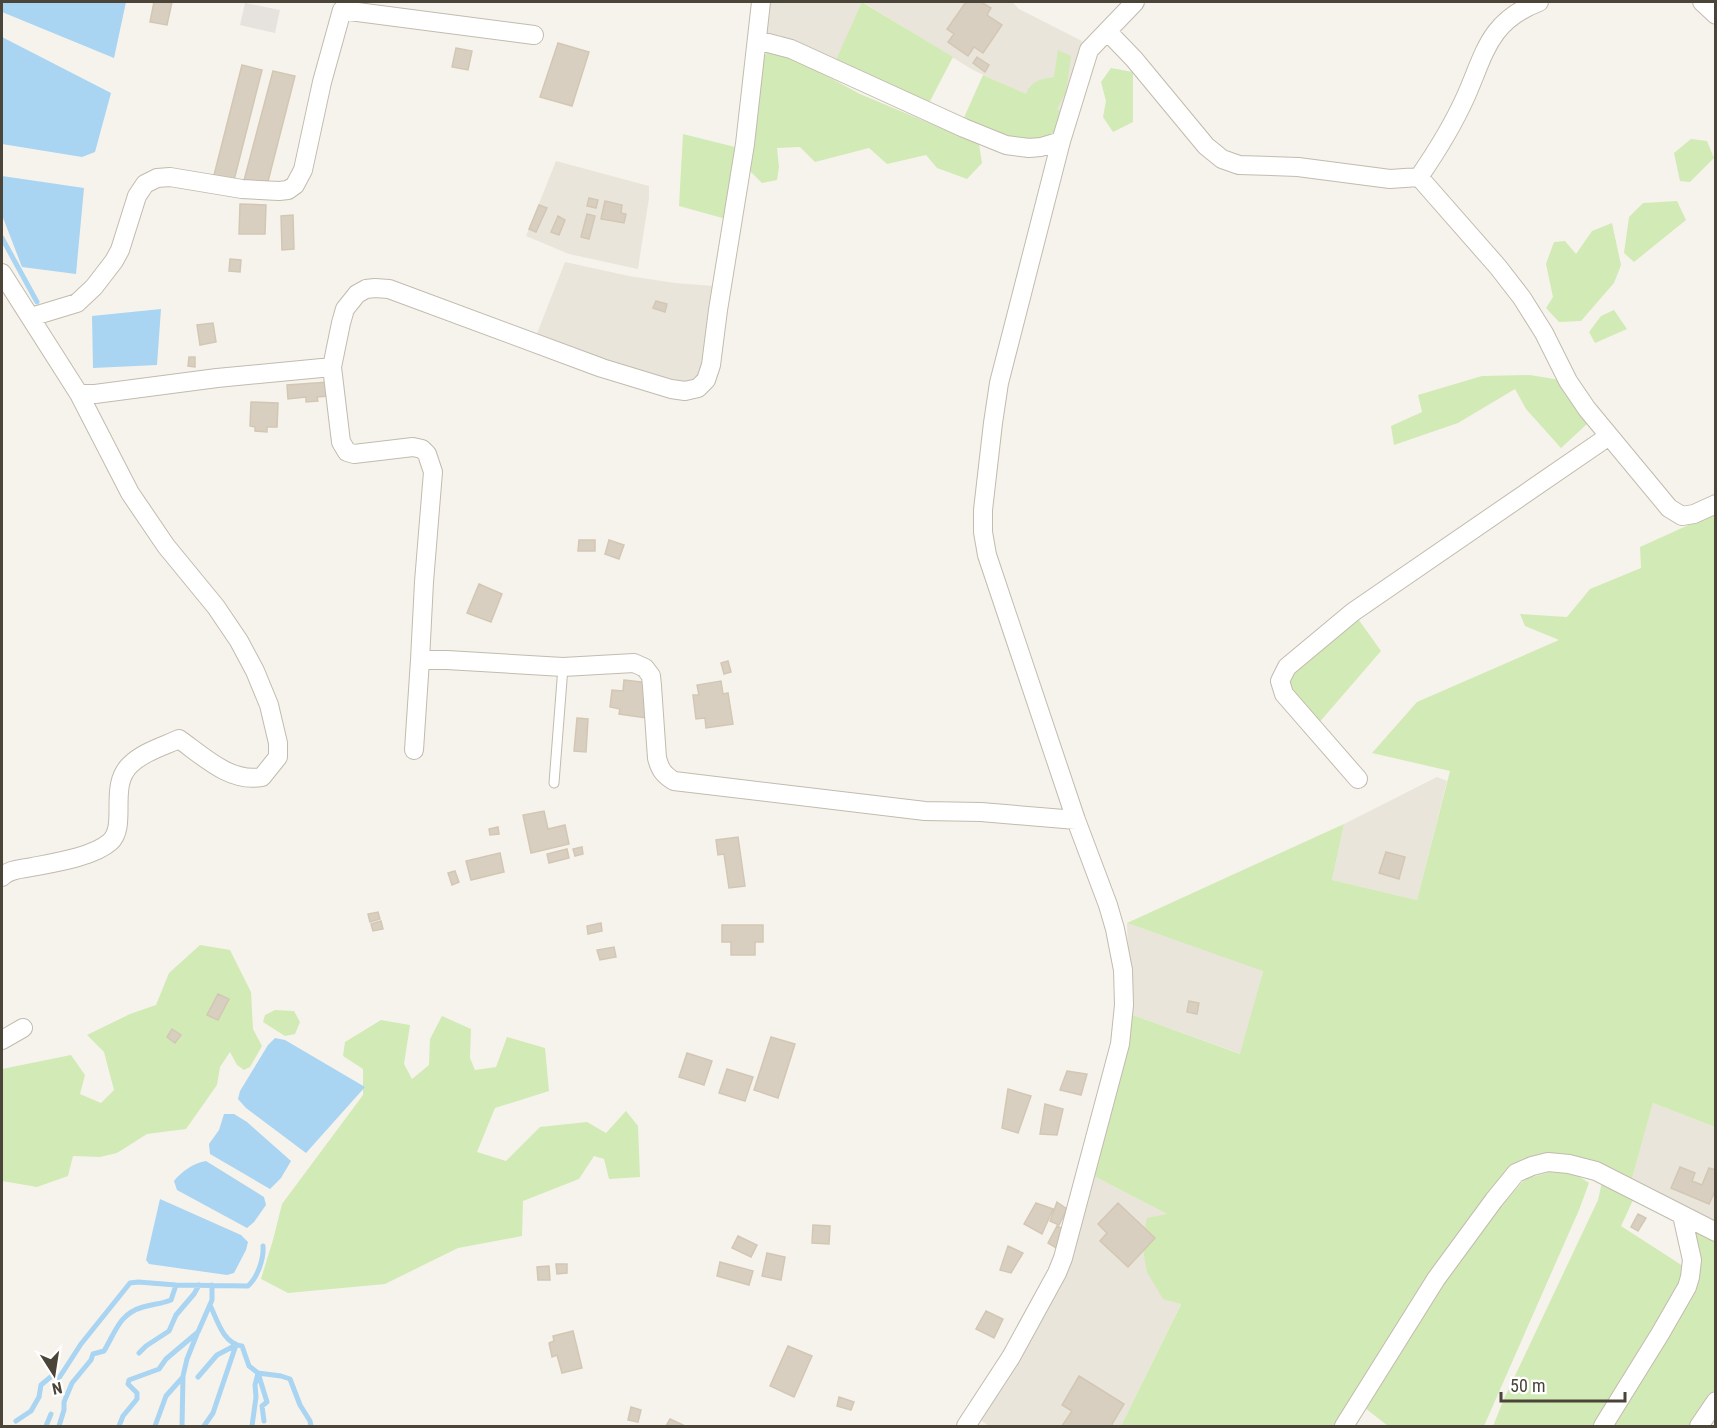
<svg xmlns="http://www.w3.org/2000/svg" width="1717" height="1428" viewBox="0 0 1717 1428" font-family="'Roboto Condensed',sans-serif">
	<rect width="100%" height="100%" fill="#f6f3ec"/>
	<path fill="#eae5da" d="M766,2H1012L1019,9L1082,41L1063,112L973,70L863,2L834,64L779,35H761Z
		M556,161L649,186V198L638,269L569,254L526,236Z
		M565,262L629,276L675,283L714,286L704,367L696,377L687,382L664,379L629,371L536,336Z
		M1437,777L1447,781L1417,900L1332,880L1344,824Z
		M1127,923L1263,970L1241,1054L1130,1014Z
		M1653,1103L1715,1127V1223L1631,1182Z
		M1088,1173L1213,1238L1121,1426H989L976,1417L1065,1269Z"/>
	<path fill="#e6e2dd" d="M245,3L280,10L275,33L240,25Z"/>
	<path fill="#d2eab5" d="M862,2L953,57L928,105L834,64Z
		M769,49L786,54L860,94L979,144L982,163L967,179L937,168L926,155L887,164L869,148L815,162L800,147L777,148L779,167L777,180L762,183L748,169L761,61Z
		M1058,50L1071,56L1066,92L1057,109L1063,112L1054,133L1043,142H1015L962,122L983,75L1026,94C1031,81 1041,79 1054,77Z
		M1111,68L1133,72V122L1113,132L1103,117L1106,101L1101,82Z
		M683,134L735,147L726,219L679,206Z
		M1691,139L1707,141L1714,158L1690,182L1680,181L1674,153Z
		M1677,201L1686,220L1634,262L1624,253L1629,217L1643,203Z
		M1612,223L1621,265L1614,283L1581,321L1559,322L1546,308L1553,297L1546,264L1554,242L1565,241L1576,254L1592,231Z
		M1614,310L1627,329L1595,343L1589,332L1601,316Z
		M1530,375L1560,380L1572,403L1587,424L1561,448L1526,409L1515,389L1458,423L1394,445L1391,426L1422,412L1418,395L1482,376Z
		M1715,513V1127L1653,1103L1631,1182L1586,1160L1513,1168L1337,1426H1121L1181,1304L1163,1299L1147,1272L1142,1244L1147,1218L1167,1214L1088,1173L1130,1014L1240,1054L1263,971L1127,923L1344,824L1332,880L1417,900L1450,771L1372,753L1417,702L1559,640L1525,626L1520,614L1567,617L1590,589L1641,568L1640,547Z
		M1356,616L1381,651L1317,725L1289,693L1290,667Z
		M200,945L230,950L251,992L253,1029L262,1046L250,1067L244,1070L237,1065L230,1052L220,1067L217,1085L186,1129L147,1134L117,1153L100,1157L73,1156L68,1176L37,1187L2,1181V1069L71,1055L85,1075L80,1094L101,1103L114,1090L104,1052L87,1035L130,1014L156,1005L169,973Z
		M275,1010L294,1011L300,1022L295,1034L285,1036L263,1022L265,1015Z
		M442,1016L471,1029L470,1058L475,1070L496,1067L507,1037L545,1048L549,1091L495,1108L477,1152L506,1161L540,1127L587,1122L606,1133L626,1111L638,1126L640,1177L609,1179L604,1159L594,1156L579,1179L523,1201L522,1236L458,1248L385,1284L288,1293L261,1279L273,1240L282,1204L363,1095V1069L343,1056L345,1042L381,1020L410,1025L404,1064L412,1079L429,1065L430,1039Z
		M1550,1172L1575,1174L1589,1183L1579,1210L1484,1426H1388L1365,1408L1440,1287L1502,1205L1525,1179Z
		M1602,1182L1634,1198L1621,1226L1683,1266V1279L1599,1426H1493L1504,1399L1598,1200Z
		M1694,1229L1715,1240V1389L1692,1426H1612L1690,1293Z"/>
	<path fill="#a9d4f2" d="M2,2H126L114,58L2,12Z
		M2,37L111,93L95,152L82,157L2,144Z
		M2,176L84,188L76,274L22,267L2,215Z
		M161,309L157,365L93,368L92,316Z
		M275,1038L285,1040L365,1087L306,1153L246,1108L238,1099L240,1091L268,1045Z
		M224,1114H234L247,1122L291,1161L281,1178L270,1189L210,1154L209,1144L219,1130Z
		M206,1161L264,1197L266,1205L254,1222L247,1228L177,1190L174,1181C182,1171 194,1163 206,1161Z
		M160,1199L241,1235L248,1242L246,1250L234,1273L227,1275L149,1264L146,1260Z"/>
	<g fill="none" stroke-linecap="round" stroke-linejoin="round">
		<path stroke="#a9d4f2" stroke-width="5" d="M2,238L37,302
			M210,1305C217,1319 223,1344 242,1346L249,1366L258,1373L267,1402L262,1406L264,1421
			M139,1353L146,1346L169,1331L176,1315L194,1294L199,1285
			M198,1377L217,1355L236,1345
			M16,1421L31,1411L39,1397L41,1385L53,1375L59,1378L81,1344L130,1283L138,1282L176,1285L248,1286C258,1277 264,1258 263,1246
			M46,1426L51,1414
			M59,1426L64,1410V1402L72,1383L91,1360L93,1354L104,1351C116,1331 119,1314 143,1307C153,1304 161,1304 171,1300L176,1285
			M119,1426L123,1416L137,1399V1393L128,1384L129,1380L159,1369L166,1359L198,1332L212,1300V1285
			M155,1426L166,1396L183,1377
			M182,1426L183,1376L187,1359L197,1334
			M204,1426L213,1413L236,1345
			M252,1426L256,1397L255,1385L258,1373L281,1376L290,1379L300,1405L310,1421L311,1426"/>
	</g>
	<path fill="#d8cfc1" stroke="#d3c7b4" stroke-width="1.5" d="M154,2H172L167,25L150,22Z
		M966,2H981L991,8L987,15L1002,25L983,53L974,47L968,56L948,42L954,34L947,29Z
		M558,43L589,52L572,106L540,97Z
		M456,48L472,51L468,70L452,67Z
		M977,57L989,65L985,72L973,63Z
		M242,65L262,70L232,188L212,183Z
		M273,71L295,76L265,193L242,188Z
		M589,198L598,200L596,208L587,206Z
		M605,201L622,205L621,213L626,214L624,223L601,219Z
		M240,204L266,205L265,234H239Z
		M539,205L547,208L536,232L529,229Z
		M587,214L595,216L589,239L581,237Z
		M293,215L294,249L282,250L281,216Z
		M558,216L565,220L559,235L551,232Z
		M230,259L241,260L240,272L229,271Z
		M656,301L667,304L665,312L653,308Z
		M213,323L216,342L200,345L197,325Z
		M189,357H195V367L188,366Z
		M328,382L329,396L317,397L318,401L306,402V397L288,399L287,385Z
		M251,402L278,403L277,427H267V432L255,431V427L250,426Z
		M579,540H595V551H578Z
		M609,540L624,545L619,559L605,554Z
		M479,584L502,594L491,622L467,613Z
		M728,661L731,672L724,674L721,663Z
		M624,680L650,683L646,718L619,714L620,709L610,707L612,690L623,691Z
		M721,681L723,694L728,693L733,724L706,728L705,718L696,719L693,695H699L697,685Z
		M577,718L588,719L586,752L574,751Z
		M544,811L548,829L565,825L569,844L531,853L523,815Z
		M498,827L499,834L490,835L489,829Z
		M738,837L745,886L729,888L724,854L718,855L716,840Z
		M582,847L583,854L575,856L573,849Z
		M567,849L569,858L549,863L547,854Z
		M1386,852L1405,857L1399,879L1379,873Z
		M500,853L504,872L471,880L466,861Z
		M455,871L459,882L452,885L448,873Z
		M378,912L380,919L370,922L368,914Z
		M381,921L383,929L373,931L371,924Z
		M601,923L602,931L588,934L587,926Z
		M722,925H763V942H755V955H731V942H722Z
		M614,947L616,957L600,960L597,950Z
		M218,994L229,999L218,1020L207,1015Z
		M1189,1001L1199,1003L1197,1014L1187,1012Z
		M172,1029L181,1035L175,1043L167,1037Z
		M771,1037L795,1044L778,1098L754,1090Z
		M687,1053L712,1061L704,1085L679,1077Z
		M727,1069L753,1077L745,1101L719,1093Z
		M1067,1071L1087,1074L1081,1095L1060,1090Z
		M1008,1089L1031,1096L1018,1133L1002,1128Z
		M1045,1104L1063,1109L1057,1135L1040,1134Z
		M1680,1167L1695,1173L1692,1181L1702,1185L1709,1168L1716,1170V1189L1709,1204L1671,1188Z
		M1057,1202L1067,1209L1059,1225L1050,1221Z
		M1036,1203L1053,1209L1042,1234L1024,1224Z
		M1118,1203L1155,1238L1128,1267L1100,1241L1107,1233L1098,1224Z
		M1638,1214L1646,1218L1638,1231L1631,1227Z
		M813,1225L830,1226L829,1244L812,1243Z
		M1057,1226L1067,1231L1058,1249L1048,1243Z
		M738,1236L757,1245L751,1257L732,1248Z
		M1008,1246L1023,1253L1011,1273L1000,1270Z
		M767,1253L785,1257L781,1280L762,1276Z
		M720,1262L753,1271L749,1285L717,1276Z
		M556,1264H567V1273L557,1274Z
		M549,1266L550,1280H538L537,1267Z
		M986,1311L1003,1319L994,1338L976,1329Z
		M573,1331L582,1368L562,1373L557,1355L552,1357L549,1343L554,1341L553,1336Z
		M788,1346L812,1356L794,1397L770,1386Z
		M1079,1376L1124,1404L1112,1424L1113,1426H1062L1072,1411L1062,1405Z
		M839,1397L854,1402L851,1410L837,1406Z
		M631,1407L641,1410L638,1422L628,1420Z
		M670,1419L683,1425L682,1426H666Z"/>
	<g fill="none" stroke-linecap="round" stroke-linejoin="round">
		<g stroke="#c2bbae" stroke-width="11">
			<path id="lane" d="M554,783L563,667"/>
		</g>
		<g stroke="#c2bbae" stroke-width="20">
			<path id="street" d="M761,2L745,144L718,310L711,365L706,380L698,388L685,391L671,389L602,368L389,289L375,288L366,289L357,294L345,309L341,323L332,367L341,442L347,452L354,454L413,447L422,449L427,454L433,472L424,582L420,660H447L563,667L634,663L645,668L651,676L652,686L657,758C660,770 664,775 674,781L925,811L981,812L1076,820
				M1702,2L1716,15
				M1107,31L1134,59L1206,146L1222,159L1239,165L1298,167L1390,179L1419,177L1498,267L1522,298L1544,333L1568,381L1587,409L1669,508L1682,516L1694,514L1716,504
				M757,40L791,49L964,128L1006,145L1029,148L1041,147L1061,141
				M1419,177C1437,151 1453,125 1466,96C1485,53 1489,21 1539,2
				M2,273L79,394H95L217,378L332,367
				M31,317L77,303L94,287L114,261L120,250L137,196L145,184L157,178L170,177L242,189L279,191L288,190L295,185L303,170L322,82L342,10L534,35
				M414,750L420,660
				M1358,779L1284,694L1280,681L1287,667L1353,612L1609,436
				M2,877C9,869 22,869 32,867C53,863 93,857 110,842C128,826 108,786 130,765C143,752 164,746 179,739C203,756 230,783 262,777L278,757V743L269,705L255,671L239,641L216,607L166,546L130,493L79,394
				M2,1040L23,1028
				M966,1426L1011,1357L1057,1273L1063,1258L1120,1044L1124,1005L1123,970L1115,929L1108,905L1076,820L987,555L983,532V510L993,423L999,383L1061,141L1089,50L1135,2
				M1344,1426L1436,1279L1494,1200L1516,1173L1532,1166L1548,1162L1569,1164L1596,1171L1716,1232
				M1603,1426L1660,1334L1687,1287L1690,1277L1692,1260L1682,1215
				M1699,1426L1716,1401"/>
		</g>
		<use href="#lane" stroke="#fff" stroke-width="9"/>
		<use href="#street" stroke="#fff" stroke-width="18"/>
	</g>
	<rect width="1717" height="1428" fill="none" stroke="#4b4439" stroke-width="6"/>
	<g transform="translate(54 1374) rotate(168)" stroke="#ffffff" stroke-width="4.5" paint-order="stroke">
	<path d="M0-4.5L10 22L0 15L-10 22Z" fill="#4b4439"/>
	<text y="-9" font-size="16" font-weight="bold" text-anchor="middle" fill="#4b4439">N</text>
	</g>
	<path d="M1501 1392v9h124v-9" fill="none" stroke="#4b4439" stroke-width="3"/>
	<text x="1510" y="1392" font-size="18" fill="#4b4439" stroke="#ffffff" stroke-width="4.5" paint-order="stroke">50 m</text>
</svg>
